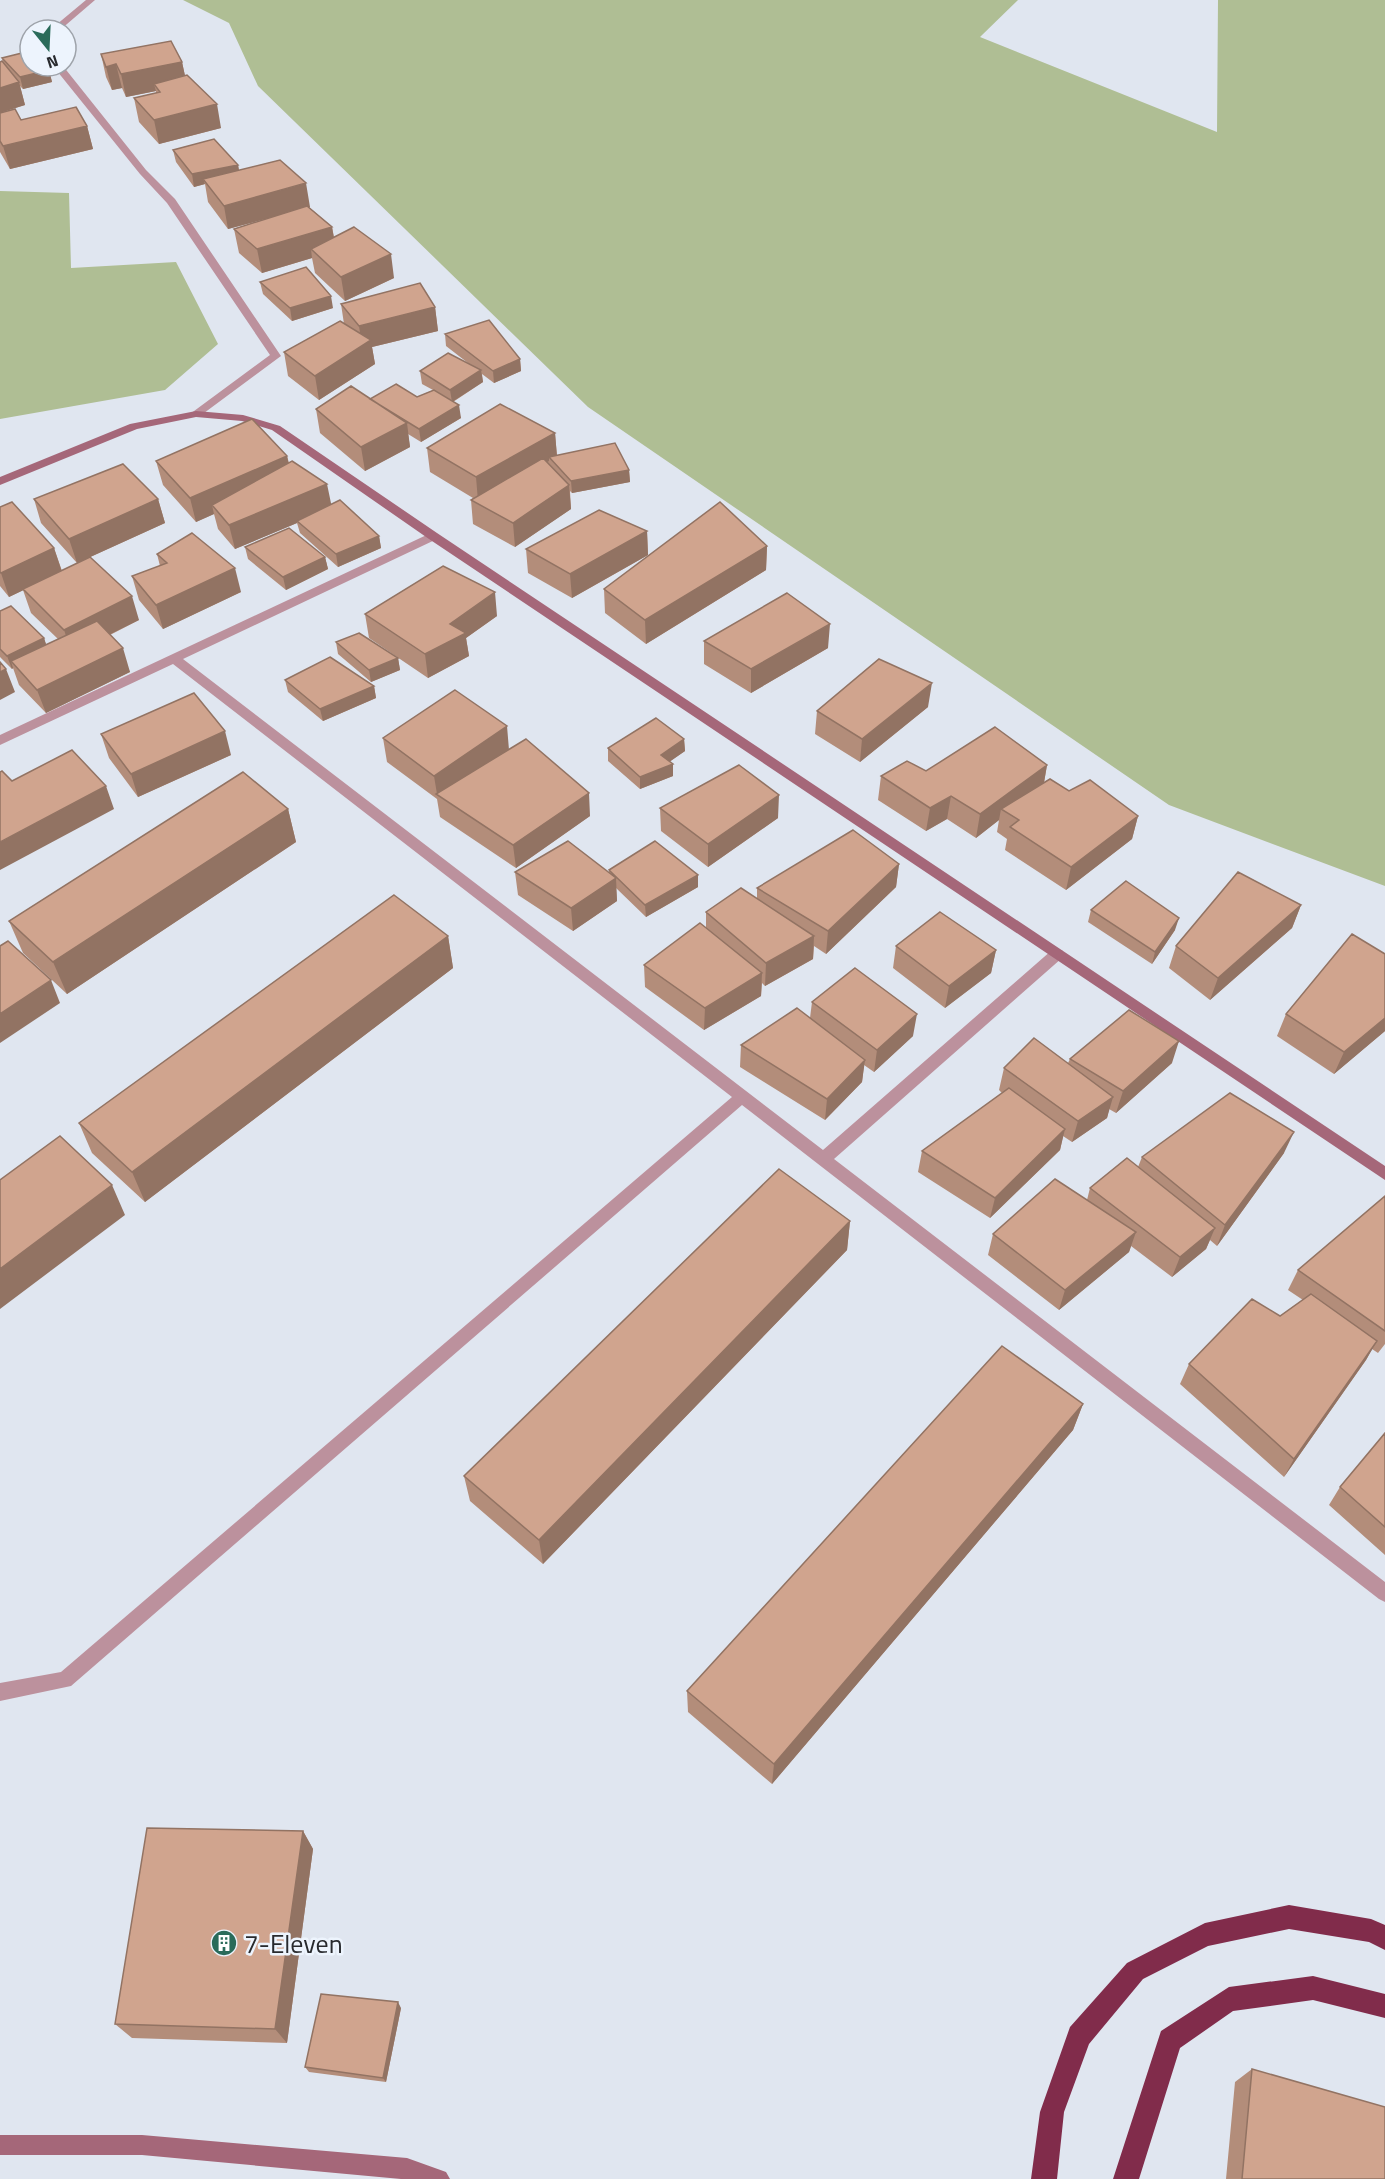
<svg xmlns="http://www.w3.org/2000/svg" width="1385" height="2179" viewBox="0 0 1385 2179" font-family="'Titillium Web',sans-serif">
	<rect width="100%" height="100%" fill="#e0e6f0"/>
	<path fill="#afbe94" d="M183,0H1018L980,37L1217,132L1218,0H1385V886L1169,805L588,407L258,86L229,23Z
		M0,191L69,193L71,268L176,262L218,344L165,390L0,419Z"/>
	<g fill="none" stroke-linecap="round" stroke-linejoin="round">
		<path fill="#bc919d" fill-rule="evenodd" d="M86,0H95L60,30H50Z
			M53,66H63L146,170L175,199L281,356L200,416L196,417L190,414L270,355L167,203L140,174Z
			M433,532L439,536L437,539L183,659L823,1150L1052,950H1062L1064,954L1062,958L834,1159L1385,1582V1602L1379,1599L742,1105L71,1686L0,1701V1683L61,1672L732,1097L173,664L0,745V735Z"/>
		<path fill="#a56779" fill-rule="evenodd" d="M196,411L243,415L280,426L437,533L1385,1166V1180L429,539L272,430L242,421L196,417L137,429L0,485V477L130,424Z
			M0,2135H142L407,2158L446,2172L450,2179H401L142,2155H0Z"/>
		<path fill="#812c4b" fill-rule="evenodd" d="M1289,1905L1371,1919L1385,1925V1950L1369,1942L1289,1929L1208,1946L1143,1979L1089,2044L1064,2112L1057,2179H1031L1040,2112L1070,2027L1127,1963L1205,1923Z
			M1313,1976L1385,1994V2018L1313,2000L1233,2011L1180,2048L1139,2179H1113L1161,2031L1229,1987Z"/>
	</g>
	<path fill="#b38d7a" d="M101,54L182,62L185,76L221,128L159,144L139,122L134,98L156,93V91L126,97L122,88L112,90L106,77Z
		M2,58L49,70L52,82L23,89L20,86L25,105L1,112L21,120L87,126L93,149L10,169L0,152V62L3,63Z
		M173,150L238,165L239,170L310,207H309L332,227L334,237L394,278L345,301L315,273L312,258L262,273L239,253L234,229L269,218L228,229L208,202L205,184L194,187L176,162Z
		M260,282L333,308L292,321L263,294Z
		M341,304L435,307L438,331L372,347L375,364L319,400L288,376L284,352L344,324Z
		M445,334L520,359L521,371L494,383L482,374L483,382L453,402L461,418L421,442L408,434L410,447L365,471L320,433L316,409L370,399L417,397L433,390L422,384L420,371L468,363L446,346Z
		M555,433L557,456L629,470L630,482L572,493L570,491L571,509L515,547L473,524L471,500L473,498L430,472L427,448Z
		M287,456L289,463L331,504L379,536L381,548L338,567L300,533L297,523L235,549L218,529L214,514L196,522L163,485L156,461Z
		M34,499H158L165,523L77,563L41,523Z
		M0,507L54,548L62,571L139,620L110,635L130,672L46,713L19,685L13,668L12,669L0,657V611L44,638L46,645L58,639L31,613L23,590L9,597L0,586Z
		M647,531L648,555L572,598L528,573L526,549Z
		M767,546L766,570L646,644L605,613L604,589Z
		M245,547L325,557L328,569L286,590L248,559Z
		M157,554L241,592L163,629L139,600L132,576L160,566Z
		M365,614L497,616L466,638L469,656L428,678L369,638Z
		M704,641L828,648L751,693L704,664Z
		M336,642L398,658L400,670L371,682L338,654Z
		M285,680L374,686L376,698L323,721L288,692Z
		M928,707L860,762L815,734L817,711Z
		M101,734L231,755L138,797L109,758Z
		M383,738L509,750L590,816L516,868L440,817L437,799L387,762Z
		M684,739L685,751L669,762L673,764V776L640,789L608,761V748Z
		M1047,765L1044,783L1138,816L1132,839L1066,890L1005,850L1007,839L997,832L999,820L976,838L947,819L926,831L878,800L881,776L926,771Z
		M660,808L778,818L708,867L661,831Z
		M288,809L296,842L67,994L23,953L9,921Z
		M899,864L896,887L826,954L814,946L813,959L765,986L762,983L761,996L704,1030L645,987L644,965L706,927V912L757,898V888Z
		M609,870L698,887L646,917L616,888L617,901L573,931L518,895L515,872H609Z
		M1301,905L1292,928L1210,1000L1169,968L1176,946Z
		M1091,910L1175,930L1152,964L1088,922Z
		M448,936L453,968L145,1202L92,1153L79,1123Z
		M896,946L996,950L991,973L945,1008L893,968Z
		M812,1002L913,1036L874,1072L864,1065L862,1082L825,1120L740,1067L741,1045L810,1018Z
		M1286,1014L1385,1031L1334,1074L1277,1036Z
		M1070,1059L1172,1063L1116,1113L1109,1109L1107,1118L1072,1142L1063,1136L1060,1150L990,1218L918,1172L922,1151L1002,1093L999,1090L1004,1068L1068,1063Z
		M1284,1153L1217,1246L1210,1240L1206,1249L1172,1277L1131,1246L1129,1252L1059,1310L988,1255L993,1234L1087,1200L1090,1188L1138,1167L1142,1157Z
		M1385,1196V1344L1378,1353L1372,1349L1366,1360L1284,1477L1180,1384L1189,1364L1280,1316L1303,1300L1288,1290L1298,1270Z
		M850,1221L847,1250L543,1564L470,1501L464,1476Z
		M1083,1404L1073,1430L772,1784L688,1712L687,1691Z
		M1385,1433V1555L1329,1505L1340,1487Z
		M303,1831L313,1849L287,2043L132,2038L115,2024Z
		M401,2008L386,2082L309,2072L305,2067Z
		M1252,2069L1385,2179H1226L1235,2082Z"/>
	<path fill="#927363" d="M182,62L187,85L154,84L156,91L126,97L121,74Z
		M116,64L122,88L112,90L106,67Z
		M49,70L52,82L23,89L20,77Z
		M19,82L25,105L0,113V88Z
		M217,104L221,128L159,144L154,120Z
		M87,126L93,149L10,169L3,146Z
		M238,165L240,177L203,179L205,184L194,187L192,174Z
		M306,183L310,207L228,229L224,206Z
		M332,227L336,251L311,249L312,258L262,273L257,249Z
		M391,254L394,278L345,301L341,277Z
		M331,296L333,308L292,321L290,308Z
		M435,307L438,331L372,347L375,364L319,400L315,376L362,346L359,326Z
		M520,359L521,371L494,383L493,371Z
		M481,370L483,382L452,402L450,390Z
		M459,405L461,418L421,442L419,429Z
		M407,423L410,447L365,471L361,447Z
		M555,433L557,457H549V461L478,501L476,477Z
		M287,456L292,480L212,505L214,514L196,522L190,498Z
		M629,470L630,482L572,493L571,481Z
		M327,484L332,508L297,521V523L235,549L229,525Z
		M569,485L571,509L515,547L513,523Z
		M158,499L165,523L77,563L69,539Z
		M647,531L648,555L572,598L570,574Z
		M379,536L381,548L338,567L336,554Z
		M767,546L766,570L646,644L645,620Z
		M54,548L62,572L9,597L1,573Z
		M325,557L328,569L286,590L283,577Z
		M235,568L241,592L163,629L156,605Z
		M495,592L497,616L466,638L469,656L428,678L425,654L450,624Z
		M132,596L139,620L72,653L64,630Z
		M830,624L828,648L751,693V669Z
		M44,638L48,650L11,661L13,668L12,669L7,656Z
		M123,648L130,672L46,713L37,690Z
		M398,658L400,670L371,682L369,670Z
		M6,669L15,692L0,700V672Z
		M932,683L928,707L860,762L862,739Z
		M374,686L376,698L323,721L320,709Z
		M507,726L509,750L437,794L434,776Z
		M225,731L231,755L138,797L131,774Z
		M684,739L685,751L662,767L661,755Z
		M673,764V776L640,789V777Z
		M1047,765L1043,788L1001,809L999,820L976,838L980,814Z
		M106,786L114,809L0,870V842Z
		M589,793L590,816L516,868L513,845Z
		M779,795L778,818L708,867V844Z
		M951,796L947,819L926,831L930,808Z
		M288,809L296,842L67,994L53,962Z
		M1138,816L1132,839L1066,890L1071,867Z
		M899,864L896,887L826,954L828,931Z
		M698,875V887L646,917L645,905Z
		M616,878L617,901L573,931L571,908Z
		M1301,905L1292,928L1210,1000L1218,978Z
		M1179,918L1175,930L1152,964L1155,952Z
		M448,936L453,968L145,1202L132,1172Z
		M814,936L813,959L765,986L766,963Z
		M996,950L991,973L945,1008L949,986Z
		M762,973L761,996L704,1030L705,1008Z
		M51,980L60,1003L0,1043V1014Z
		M917,1014L913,1036L874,1072L877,1050Z
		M1385,1018V1031L1334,1074L1344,1052Z
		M1179,1041L1172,1063L1116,1113L1123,1091Z
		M865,1060L862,1082L825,1120L827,1099Z
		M1113,1097L1107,1118L1072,1142L1078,1121Z
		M1065,1129L1060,1150L990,1218L995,1198Z
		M1294,1132L1284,1153L1217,1246L1225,1225Z
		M112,1185L125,1215L0,1309V1269Z
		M850,1221L847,1250L543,1564L539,1540Z
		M1215,1228L1206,1249L1172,1277L1180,1257Z
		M1136,1232L1129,1252L1059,1310L1065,1290Z
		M1377,1341L1366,1360L1284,1477L1294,1459Z
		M1083,1404L1073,1430L772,1784L774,1764Z
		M303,1831L313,1849L287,2043L275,2029Z
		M398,2002L401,2008L386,2082L383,2078Z"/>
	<path fill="#d0a48e" stroke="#927363" stroke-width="1.5" d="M171,41L182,62L121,74L116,64L106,67L101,54Z
		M30,51V66H46L49,70L20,77L2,58Z
		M2,61L19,82L0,88V62Z
		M187,75L217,104L154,120L134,98L160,92L154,84Z
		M76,107L87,126L3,146L0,141V113L15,109L21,120Z
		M214,139L238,165L192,174L173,150Z
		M280,160L306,183L224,206L203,179Z
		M307,206L332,227L257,249L234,229Z
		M354,227L391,254L341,277L311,249Z
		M306,267L331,296L290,308L260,282Z
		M420,283L435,307L359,326L341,304Z
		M489,320L520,359L493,371L445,334Z
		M340,321L371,340L315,376L284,352Z
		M448,353L481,370L450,390L420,371Z
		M396,384L417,397L434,390L459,405L419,429L370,399Z
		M351,386L407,423L361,447L316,409Z
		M500,404L555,433L476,477L427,448Z
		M252,419L287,456L190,498L156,461Z
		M615,443L629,470L571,481L549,457Z
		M543,458L569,485L513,523L471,500Z
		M292,461L327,484L229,525L212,505Z
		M123,464L158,499L69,539L34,499Z
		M340,500L379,536L336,554L297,521Z
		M12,502L54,548L1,573L0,572V507Z
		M720,502L767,546L645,620L604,589Z
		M599,510L647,531L570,574L526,549Z
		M289,528L325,557L283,577L245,547Z
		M192,533L235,568L156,605L132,576L167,563L157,554Z
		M90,557L132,596L64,630L23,589Z
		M443,566L495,592L450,624L466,633L425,654L365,614Z
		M787,593L830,624L751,669L704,641Z
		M11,606L44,638L7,656L0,649V611Z
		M97,621L123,648L37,690L11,661Z
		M359,633L398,658L369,670L336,642Z
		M330,657L374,686L320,709L285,680Z
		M879,659L932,683L862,739L817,711Z
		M0,662L6,669L0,672Z
		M455,690L507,726L434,776L383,738Z
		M194,693L225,731L131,774L101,734Z
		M656,718L684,739L661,755L673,764L640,777L608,748Z
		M995,727L1047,765L980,814L951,796L930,808L881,776L907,761L926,771Z
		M526,739L589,793L513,845L436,794Z
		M72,750L106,786L0,842V772L2,771L12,781Z
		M739,765L779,795L708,844L660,808Z
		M243,772L288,809L53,962L9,921Z
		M1050,779L1069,791L1090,780L1138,816L1071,867L1010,827L1019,820L1001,809Z
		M853,830L899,864L828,931L757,888Z
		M568,841L616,878L571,908L515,872Z
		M655,841L698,875L645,905L609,870Z
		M1238,872L1301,905L1218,978L1176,946Z
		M1126,881L1179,918L1155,952L1091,910Z
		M741,888L814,936L766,963L706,912Z
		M394,895L448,936L132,1172L79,1123Z
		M940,912L996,950L949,986L896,946Z
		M700,923L762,973L705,1008L644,965Z
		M1352,934L1385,954V1018L1344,1052L1286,1014Z
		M8,941L51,980L0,1014V946Z
		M855,968L917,1014L877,1050L812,1002Z
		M797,1008L865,1060L827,1099L741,1045Z
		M1129,1010L1179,1041L1123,1091L1070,1059Z
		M1034,1038L1113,1097L1078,1121L1004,1068Z
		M1009,1088L1065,1129L995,1198L922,1151Z
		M1230,1093L1294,1132L1225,1225L1142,1157Z
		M60,1136L112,1185L0,1269V1180Z
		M1127,1158L1215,1228L1180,1257L1090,1188Z
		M779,1169L850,1221L539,1540L464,1476Z
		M1055,1179L1136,1232L1065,1290L993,1234Z
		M1385,1196V1331L1298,1270Z
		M1311,1294L1377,1341L1294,1459L1189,1364L1252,1299L1280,1316Z
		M1002,1346L1083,1404L774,1764L687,1691Z
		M1385,1433V1527L1340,1487Z
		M147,1828L303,1831L275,2029L115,2024Z
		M321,1994L398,2002L383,2078L305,2067Z
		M1252,2069L1385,2107V2179H1242Z"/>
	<defs>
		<g id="building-disc" transform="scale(1.35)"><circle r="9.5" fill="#2a6b5a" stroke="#edf4fd"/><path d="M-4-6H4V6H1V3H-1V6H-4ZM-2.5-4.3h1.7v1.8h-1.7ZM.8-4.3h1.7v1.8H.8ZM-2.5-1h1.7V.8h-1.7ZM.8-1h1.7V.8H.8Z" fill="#fff"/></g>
	</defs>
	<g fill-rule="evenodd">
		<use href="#building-disc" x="224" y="1943"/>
	</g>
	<g text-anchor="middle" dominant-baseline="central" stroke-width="5" stroke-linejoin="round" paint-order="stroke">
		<g font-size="26" fill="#282a2e" stroke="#edf4fd" text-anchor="start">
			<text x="244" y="1943">7-Eleven</text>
		</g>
	</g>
	<g transform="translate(48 48) rotate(162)"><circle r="28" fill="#edf4fd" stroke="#9ea3aa" stroke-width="1.5"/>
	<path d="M0-4.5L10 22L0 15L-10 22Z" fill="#2a6b5a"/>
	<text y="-9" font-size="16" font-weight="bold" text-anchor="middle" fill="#282a2e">N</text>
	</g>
</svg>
